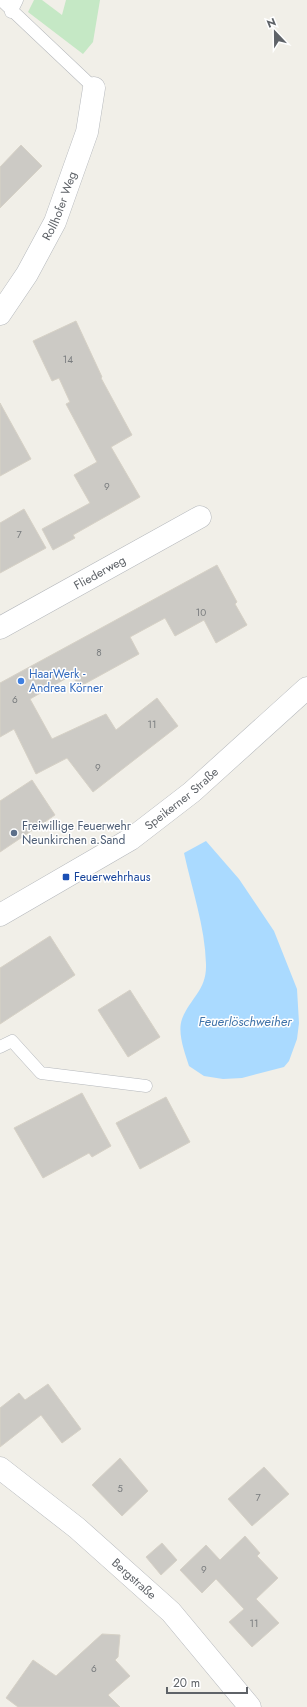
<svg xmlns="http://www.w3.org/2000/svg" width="307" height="1707" viewBox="0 0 307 1707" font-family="Jost,sans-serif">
	<rect width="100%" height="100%" fill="#f1efe8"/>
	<path fill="#c5e8c5" d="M34,0H42L62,15L66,0H100L93,42L83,54L28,12Z"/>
	<path fill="#aadaff" d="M206,841L239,879L274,931L297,989L299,1023L297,1039L289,1061L284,1067L242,1078L223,1079L204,1076L189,1066C185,1053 177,1033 182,1019C190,998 207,990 206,964C205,926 192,890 184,853Z"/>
	<path fill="#cccac5" stroke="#d6d1c6" d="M21,145L42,166L0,208V167Z
		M76,321L102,377L101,378L132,435L111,447L140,497L73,535L75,538L53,550L42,529L90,503L74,475L97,462L66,404L70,402L59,378L52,381L33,341Z
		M0,403L31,459L0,476Z
		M24,509L46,548L0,573V523Z
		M217,565L237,602L235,604L247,625L216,643L204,620L175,636L165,618L130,637L139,654L79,687L72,675L30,699L52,739L106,714L116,730L157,698L178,726L93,792L67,758L36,774L14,729L0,737V683Z
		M32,780L55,815L0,852V801Z
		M50,936L75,975L0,1024V968Z
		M130,990L160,1037L128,1057L98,1010Z
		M82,1093L111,1146L92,1157L89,1153L43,1178L14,1128Z
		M166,1097L190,1142L140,1169L116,1123Z
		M48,1384L81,1429L62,1443L41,1415L0,1447V1408L19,1393L25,1400Z
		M120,1458L148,1491L122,1516L92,1485Z
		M264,1467L289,1494L252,1526L228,1499Z
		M245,1536L260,1553L257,1556L278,1578L256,1599L279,1623L252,1647L229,1622L244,1609L216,1579L202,1593L180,1570L206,1545L220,1560Z
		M162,1543L177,1560L161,1575L146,1557Z
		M102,1634L120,1635L118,1657L115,1660L130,1676L108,1695L120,1707H18L6,1698L33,1660L56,1676Z"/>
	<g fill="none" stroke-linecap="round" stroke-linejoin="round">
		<g stroke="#b5b8bc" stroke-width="13">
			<path id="service" d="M1,0L94,88
				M11,12L17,0
				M0,1047L12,1041L41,1073L146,1086"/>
		</g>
		<g stroke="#b5b8bc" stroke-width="23">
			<g id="minor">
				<path id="s1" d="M0,314L27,274L55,222L87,132L94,88"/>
				<path id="s2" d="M0,628L200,517"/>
				<path id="s3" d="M0,1468L77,1528L171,1612L250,1707"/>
			</g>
		</g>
		<g stroke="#b5b8bc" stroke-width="23">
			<g id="tertiary">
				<path id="s4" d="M0,915L131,839L192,792L307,688"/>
			</g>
		</g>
		<use href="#service" stroke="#fff" stroke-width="12"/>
		<use href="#minor" stroke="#fff" stroke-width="22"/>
		<use href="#tertiary" stroke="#fff" stroke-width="22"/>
	</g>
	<circle fill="#3f7fe0" stroke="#fff" stroke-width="1.5" cx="21" cy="681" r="4"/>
	<circle fill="#5c6f8a" stroke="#fff" stroke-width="1.5" cx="14" cy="833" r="4"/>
	<rect fill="#1a4fb4" stroke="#fff" stroke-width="1.5" x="62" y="873" width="8" height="8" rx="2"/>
	<g text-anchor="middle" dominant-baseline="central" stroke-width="3" stroke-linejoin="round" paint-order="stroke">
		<g font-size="10" fill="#7a7d7f">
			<text x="68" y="359">14</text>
			<text x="107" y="486">9</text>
			<text x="19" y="534">7</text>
			<text x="201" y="612">10</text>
			<text x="99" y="652">8</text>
			<text x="15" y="699">6</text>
			<text x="152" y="724">11</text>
			<text x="98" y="767">9</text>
			<text x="120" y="1488">5</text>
			<text x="258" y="1497">7</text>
			<text x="204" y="1569">9</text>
			<text x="254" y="1623">11</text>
			<text x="94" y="1668">6</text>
		</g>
		<g font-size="12" fill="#5f6368" stroke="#fff">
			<text stroke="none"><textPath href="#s1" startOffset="124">Rollhofer Weg</textPath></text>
			<text stroke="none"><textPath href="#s2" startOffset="114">Fliederweg</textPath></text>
			<text stroke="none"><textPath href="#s4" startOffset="216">Speikerner Straße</textPath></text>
			<text stroke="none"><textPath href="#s3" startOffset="174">Bergstraße</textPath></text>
		</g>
		<g font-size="12" fill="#366cbe" stroke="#fff" text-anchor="start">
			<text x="29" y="674">HaarWerk -<tspan x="29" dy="14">Andrea Körner</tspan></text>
		</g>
		<g font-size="12" fill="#4e5e75" stroke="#fff" text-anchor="start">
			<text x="22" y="826">Freiwillige Feuerwehr<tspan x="22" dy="14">Neunkirchen a.Sand</tspan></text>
		</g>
		<g font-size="12" fill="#164399" stroke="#fff" text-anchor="start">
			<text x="74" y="877">Feuerwehrhaus</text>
		</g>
		<g font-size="13" font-style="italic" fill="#4174aa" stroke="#fff">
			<text x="245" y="1021">Feuerlöschweiher</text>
		</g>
	</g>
	<g transform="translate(275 32) rotate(338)" stroke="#ffffff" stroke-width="3" paint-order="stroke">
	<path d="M0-3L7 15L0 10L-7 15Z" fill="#5f6368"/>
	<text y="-6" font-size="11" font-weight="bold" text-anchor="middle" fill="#5f6368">N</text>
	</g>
	<path d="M167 1687v6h80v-6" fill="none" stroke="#5f6368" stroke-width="2"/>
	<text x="173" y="1687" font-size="12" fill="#5f6368" stroke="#ffffff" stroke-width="3" paint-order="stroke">20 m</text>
</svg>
